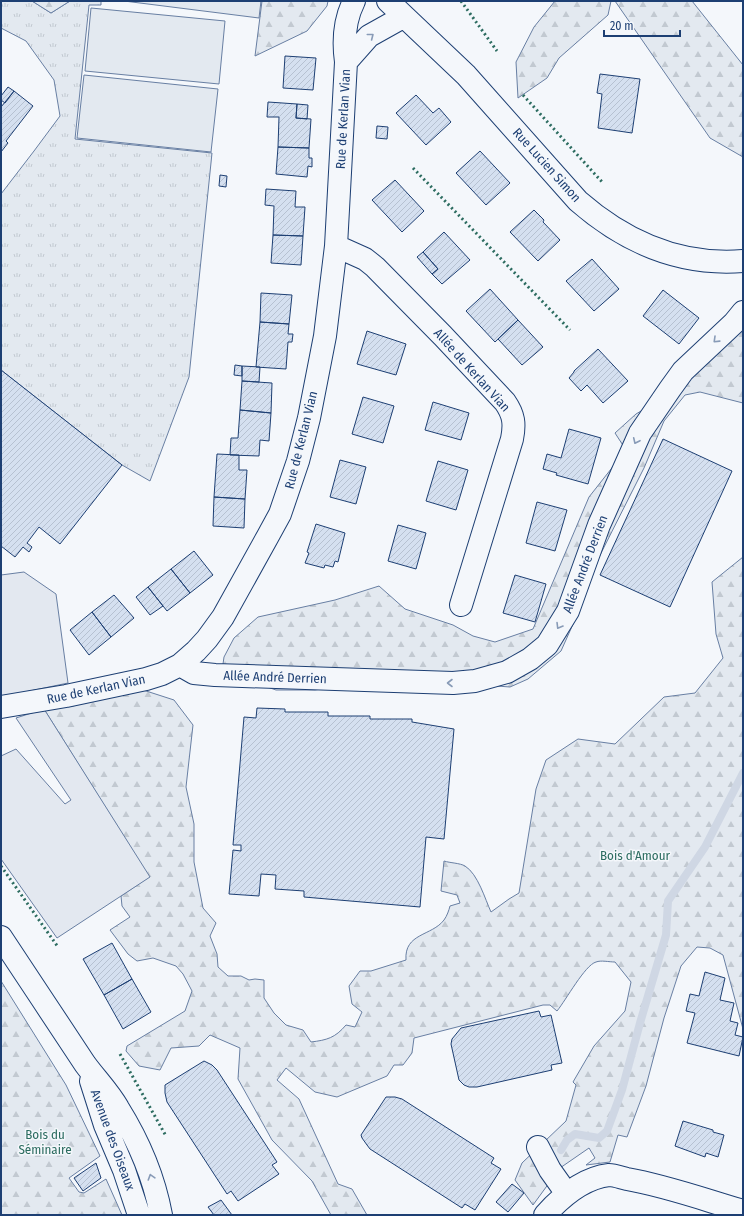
<svg xmlns="http://www.w3.org/2000/svg" width="744" height="1216" viewBox="0 0 744 1216" font-family="'Fira Sans Condensed',sans-serif">
	<defs>
		<pattern id="grass-tufts" width="24" height="20" patternUnits="userSpaceOnUse"><rect width="24" height="20" fill="#e3e9f0"/><path d="M3 7l-1-3M5 7V3M7 7l1-3M15 17l-1-3M17 17v-4M19 17l1-3" fill="none" stroke="#c2c9d1"/></pattern>
		<pattern id="forest-firs" width="22" height="20" patternUnits="userSpaceOnUse"><rect width="22" height="20" fill="#e3e9f0"/><path d="M5 1l3.5 6h-7zM16 11l3.5 6h-7z" fill="#c2c9d1"/></pattern>
		<pattern id="building-hatch" width="6" height="6" patternUnits="userSpaceOnUse"><rect width="6" height="6" fill="#d5e0f0"/><path d="M-1 1l2-2M0 6l6-6M5 7l2-2" fill="none" stroke="#b6c1d1"/></pattern>
	</defs>
	<rect width="100%" height="100%" fill="#f4f7fb"/>
	<path fill="url(#grass-tufts)" stroke="#687fa3" d="M1,1H32L51,13L70,1H101V5H89L75,139L212,153L189,377L150,481L122,465L1,370V194L34,151L60,116L54,80L26,41L1,28Z"/>
	<path fill="url(#forest-firs)" stroke="#687fa3" d="M32,1H70L51,13Z
		M262,1H328L327,6L307,31L255,56Z
		M555,1H611L608,15L559,58L547,78L518,98L516,62L534,27Z
		M615,1H692L743,65V157L710,138Z
		M743,313V403L700,392L685,395L664,421L644,468L594,567L578,613L561,651L528,679L510,687L484,685L351,684L315,690H276L222,671L224,657L234,638L258,617L335,600L379,586L405,609L453,625L473,636L495,642L533,629L589,497L626,450L615,433L636,414L651,405Z
		M743,557V1029L723,955L710,948L697,947L681,966L664,1018L646,1086L627,1137L618,1135L610,1162L586,1165L595,1158L589,1148L560,1168L533,1205L515,1180L522,1163L566,1121L576,1085L573,1082L594,1046L625,1011L631,982L615,962C609,962 601,960 596,962C585,965 566,1000 557,1011L550,1005H543L414,1038L412,1053L403,1065H394L387,1076L337,1097L315,1092L286,1068L277,1080L299,1099L338,1184L352,1189L367,1215H331L312,1181L272,1140L238,1079L240,1048L210,1035L199,1046L171,1048L160,1070L139,1066L126,1051L127,1046L185,1011L192,991L183,974L176,966L153,958L137,961L128,954L110,930L130,917L122,906L121,896L149,877L44,709L140,689L174,700L193,725L186,787L194,824V862L203,908L216,923L210,936L217,954L218,967L228,976H241L249,980L255,979L264,980V998L274,1013L286,1025L303,1030L311,1042C327,1040 335,1038 346,1025L355,1027L362,1012L352,1004L349,986L360,971H371L406,960C404,933 432,936 444,920C447,916 449,910 450,906L460,903L457,895L441,891L444,861C450,863 460,863 465,866C478,874 485,899 491,912L509,899L519,893L536,789L546,760L578,739L615,744L664,697L695,693L723,658L716,634L712,582Z
		M1,981L66,1085L100,1156L69,1178L79,1192L84,1193L106,1179L122,1215H1Z"/>
	<path fill="#e3e9f0" stroke="#687fa3" d="M124,1H261L259,18Z
		M91,8L225,21L219,84L85,71Z
		M84,75L218,89L211,152L77,138Z"/>
	<path fill="#e3e8f0" stroke="#687fa3" d="M24,572L56,594L68,683L1,697V575Z
		M44,709L150,877L57,938L1,859V756L16,749L65,804L71,800L16,718Z"/>
	<g fill="none" stroke-linecap="round" stroke-linejoin="round">
		<path stroke="#cfd7e4" stroke-width="8" d="M561,1150L567,1140L575,1134L599,1138L607,1131L622,1090L640,1023L666,935L668,901L705,847L743,773"/>
	</g>
	<path fill="url(#building-hatch)" stroke="#1d3f73" d="M285,56L316,58L313,90L283,88Z
		M600,74L640,79L632,133L598,128L602,94L597,93Z
		M8,87L14,91L5,103L1,100V96Z
		M14,91L33,106L6,141L8,143L1,152V107Z
		M416,95L433,113L439,108L451,122L426,145L396,113Z
		M268,102L297,104L296,118L311,119L309,148L278,147L279,117H267Z
		M297,104L308,105L307,119L296,118Z
		M377,126L388,127L387,139L376,138Z
		M278,147L309,148V158H312V167L308,166L307,177L276,174Z
		M480,151L510,183L486,205L456,173Z
		M220,175L227,176L226,187L219,186Z
		M395,180L424,211L402,232L372,200Z
		M266,189L296,191L295,207H305L303,236L273,235L274,206L265,205Z
		M534,210L544,220L543,222L560,240L538,261L510,232Z
		M444,232L470,260L442,284L432,274L438,269L423,252Z
		M273,235L303,236L301,265L271,263Z
		M423,252L438,269L432,274L417,257Z
		M592,259L619,289L594,311L566,281Z
		M490,289L518,320L495,342L466,311Z
		M663,290L699,318L679,344L643,316Z
		M261,293L292,295L289,324L260,322Z
		M518,320L543,347L522,365L498,339Z
		M260,322L289,324L288,334H293L292,342H288L286,369L256,367Z
		M367,331L406,344L396,375L357,364Z
		M598,349L628,381L603,403L587,385L581,391L569,378L574,372V371Z
		M235,365L242,366V376L234,375Z
		M242,366L260,367L259,382L242,381Z
		M1,370L122,465L60,544L39,527L27,543L32,547L29,552L23,547L15,557L1,546Z
		M242,381L272,383L271,413L240,410Z
		M363,397L394,406L383,443L352,434Z
		M433,402L469,413L461,440L425,430Z
		M240,410L271,413L269,441L260,440L259,456L230,455L231,438H238Z
		M569,429L601,438L588,484L556,475L557,473L543,469L547,454L561,458Z
		M663,439L732,471L670,607L600,575Z
		M217,454L239,455V470H247L245,499L214,497Z
		M340,460L366,467L356,504L330,497Z
		M438,461L468,470L456,510L426,501Z
		M214,497L245,499L244,528L213,526Z
		M537,502L567,510L555,551L526,543Z
		M316,524L345,533L338,562L335,561L333,567L325,565L324,568L305,563L309,553L307,552Z
		M398,525L426,533L416,569L388,561Z
		M194,551L213,575L190,593L171,569Z
		M171,569L190,593L167,611L148,587Z
		M515,575L546,584L535,622L503,613Z
		M148,587L163,606L150,615L136,597Z
		M114,595L134,618L111,637L92,612Z
		M92,612L111,637L89,655L70,630Z
		M257,708L285,709V712H328V716H370V719H412V722L454,729L444,839L426,837L420,907L304,897V891L275,889L276,875L261,874L259,896L229,894L233,850L241,851V845H233L244,717L256,718Z
		M112,943L132,979L104,995L83,959Z
		M705,972L725,978L720,1000L734,1003L730,1021L738,1023L735,1035L743,1037L739,1056L687,1043L695,1013L686,1011L690,994L699,996Z
		M132,979L151,1012L123,1029L104,995Z
		M539,1011L541,1017L551,1015L562,1063L551,1065L552,1070L477,1087H469L464,1085L459,1080L451,1044L452,1039L461,1028Z
		M204,1061L212,1065L217,1070L277,1162L272,1165L279,1174L238,1201L231,1191L227,1194L167,1102L165,1093V1085Z
		M386,1097H395L402,1099L494,1158L491,1163L501,1169L475,1210L465,1204L462,1208L370,1149L367,1145L362,1138L361,1135Z
		M683,1121L713,1130V1132L724,1135L718,1157L706,1153L705,1157L675,1146Z
		M96,1163L101,1178L83,1191L74,1178Z
		M512,1184L524,1193L508,1212L496,1202Z
		M221,1200L232,1215H214L208,1207Z"/>
	<g fill="none" stroke-linecap="round" stroke-linejoin="round">
		<g stroke="#1d3f73" stroke-width="24">
			<path id="street" d="M388,1L466,75L578,201C625,242 680,266 743,261
				M346,62L369,36L403,17
				M336,246L365,259L375,267L443,336L505,402C514,415 515,424 512,439L461,605
				M180,665L194,673L215,675L453,683L475,681L507,672L530,659L547,645L568,611L599,525L640,433L670,389L683,371L734,323L743,312
				M1,707L66,696L146,679L162,674L180,665L196,651L207,639L223,617L268,536L280,514L298,461L309,418L325,336L336,246L346,62C343,41 344,21 354,1
				M538,1147L550,1170L567,1194
				M545,1215C562,1196 583,1178 609,1175C615,1175 622,1178 627,1179C667,1186 705,1200 743,1211"/>
		</g>
		<g stroke="#1d3f73" stroke-width="24">
			<path id="secondary" d="M1,937C29,979 57,1022 85,1064C96,1079 109,1092 118,1108C138,1140 154,1177 161,1215
				M91,1081L105,1125L124,1170L139,1215"/>
		</g>
		<use href="#street" stroke="#f4f7fb" stroke-width="22"/>
		<use href="#secondary" stroke="#f4f7fb" stroke-width="22"/>
		<path stroke="#2c6c60" stroke-width="3" stroke-dasharray="2 3" stroke-linecap="butt" d="M461,1L497,51
			M523,95L603,183
			M413,168L570,330
			M1,866L58,947
			M120,1054L166,1136"/>
	</g>
	<defs><path id="oneway-chevron" d="M-2-3.5L2.5 0L-2 3.5" fill="none" stroke-width="1.6" stroke-linecap="round" stroke-linejoin="round"/></defs>
	<g stroke="#889bb7">
		<use href="#oneway-chevron" transform="translate(371 36) rotate(-38)"/>
		<use href="#oneway-chevron" transform="translate(716 340) rotate(136)"/>
		<use href="#oneway-chevron" transform="translate(636 441) rotate(115)"/>
		<use href="#oneway-chevron" transform="translate(559 626) rotate(121)"/>
		<use href="#oneway-chevron" transform="translate(450 683) rotate(-180)"/>
		<use href="#oneway-chevron" transform="translate(151 1177) rotate(-107)"/>
	</g>
	<g text-anchor="middle" dominant-baseline="central" stroke-width="3" stroke-linejoin="round" paint-order="stroke">
		<g font-size="13" fill="#1d3f73" stroke="#f4f7fb">
			<text transform="translate(343 119) rotate(-87)">Rue de Kerlan Vian</text>
			<text transform="translate(547 165) rotate(48)">Rue Lucien Simon</text>
			<text transform="translate(472 370) rotate(48)">Allée de Kerlan Vian</text>
			<text transform="translate(301 440) rotate(-76)">Rue de Kerlan Vian</text>
			<text transform="translate(585 564) rotate(-69)">Allée André Derrien</text>
			<text transform="translate(275 677) rotate(2)">Allée André Derrien</text>
			<text transform="translate(96 689) rotate(-12)">Rue de Kerlan Vian</text>
			<text transform="translate(113 1140) rotate(70)">Avenue des Oiseaux</text>
		</g>
		<g font-size="13" fill="#2c6c60" stroke="#f4f7fb">
			<text x="635" y="855">Bois d'Amour</text>
			<text x="45" y="1134">Bois du<tspan x="45" dy="15">Séminaire</tspan></text>
		</g>
	</g>
	<rect width="744" height="1216" fill="none" stroke="#1d3f73" stroke-width="4"/>
	<path d="M604 30v6h76v-6" fill="none" stroke="#1d3f73" stroke-width="2"/>
	<text x="610" y="30" font-size="12" fill="#1d3f73" stroke="#f4f7fb" stroke-width="3" paint-order="stroke">20 m</text>
</svg>
